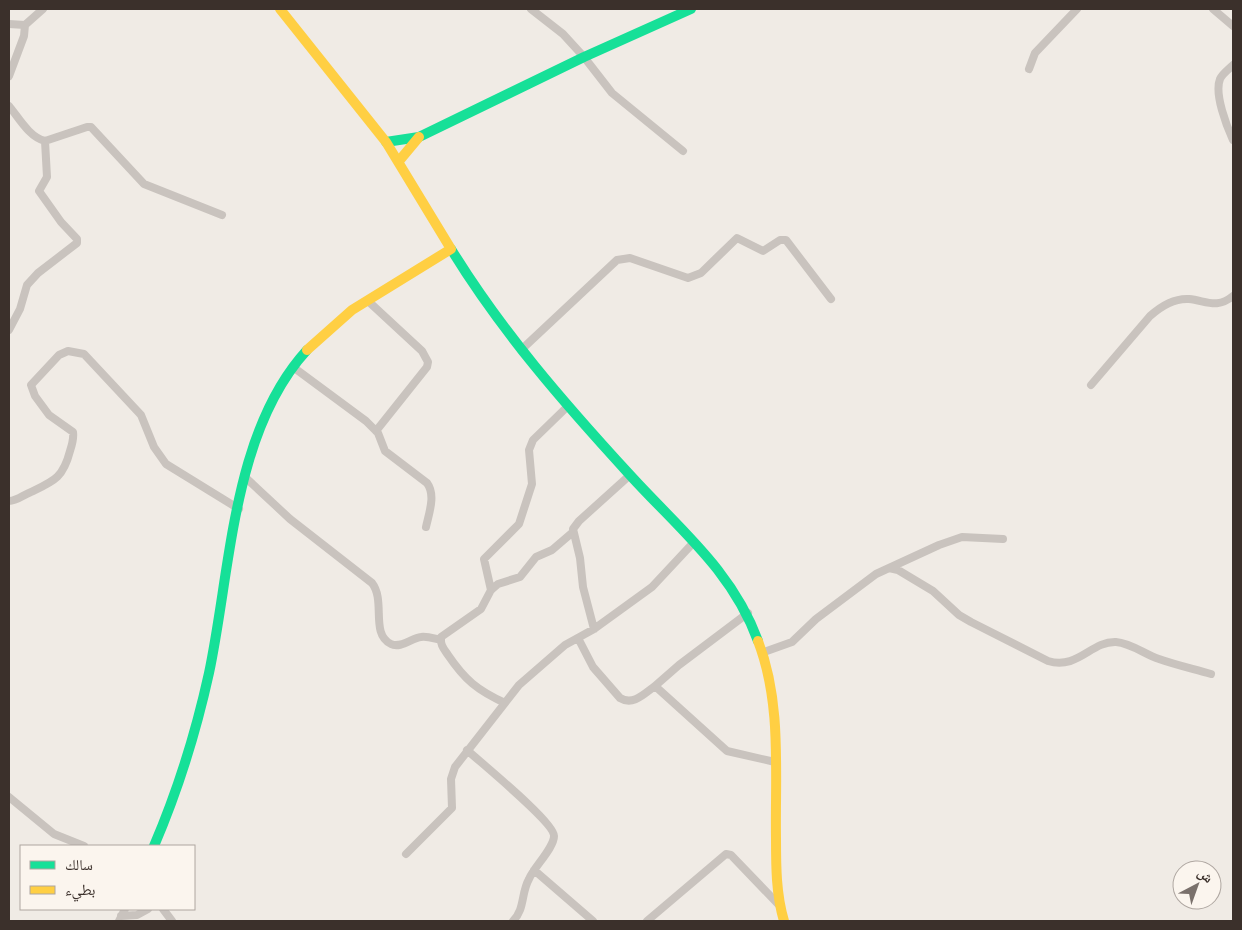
<svg xmlns="http://www.w3.org/2000/svg" width="1242" height="930" viewBox="0 0 1242 930" font-family="'PT Sans Narrow','Noto Naskh Arabic',sans-serif">
	<rect width="100%" height="100%" fill="#f0ebe5"/>
	<g fill="none" stroke-linecap="round" stroke-linejoin="round">
		<path stroke="#c9c3be" stroke-width="8" d="M531,9L563,34L584,57L612,93L683,151
			M1213,9L1233,26
			M9,24L25,25L43,9
			M1233,65C1229,69 1222,74 1220,79C1214,94 1227,127 1233,140
			M1029,69L1035,53L1077,9
			M9,76L24,36L25,25
			M9,106C19,118 29,137 45,141L87,127H91L144,184L222,215
			M368,301L422,351L428,362L427,367L376,431
			M9,330L20,309L27,285L38,273L77,243V239L61,222L39,191L47,177L45,141
			M521,350L617,260L630,258L688,278L701,273L737,238L763,251L780,240H786L831,299
			M293,367L366,421L378,433L385,451L427,483C436,495 429,513 426,527
			M1091,385L1150,316C1160,307 1174,298 1189,299C1207,301 1217,309 1233,296
			M246,478L290,519L372,583C386,601 370,634 391,644C400,649 412,638 421,637C428,636 435,639 441,640
			M9,501C17,501 23,495 31,492C54,481 63,478 70,451C72,445 74,439 73,432L49,415L35,396L31,385L59,355L68,351L84,354L141,415L154,447L166,464L239,509
			M889,568L939,545L962,537L1003,539
			M491,590L484,559L519,524L532,484L529,450L533,440L568,406
			M594,629L583,587L580,558L573,529L579,521L630,475
			M578,638L593,667L620,698C633,706 644,694 655,686L727,751L775,762
			M764,652L792,642L816,619L876,574L889,568L898,570L933,591L959,615L971,622L1048,661C1078,670 1091,641 1116,642C1131,643 1146,655 1159,659C1176,665 1194,669 1211,674
			M655,686L679,665L748,613
			M505,703C477,690 465,680 448,655C444,649 440,645 441,637L481,609L491,590L498,584L520,577L536,557L552,550L573,532
			M467,750C480,762 555,823 554,836C554,848 534,867 529,879C521,893 525,909 513,921
			M9,797L54,834L84,846
			M406,854L452,808L451,779L455,767L519,685L565,645L594,629L652,587L694,542
			M534,870L593,921
			M163,909L172,921
			M121,916L137,915L148,909
			M119,921L125,909
			M647,921L726,854L731,855L779,905"/>
		<path stroke="#16e098" stroke-width="10" d="M386,142L419,137L584,57L691,9
			M451,249C502,332 564,403 630,475C679,529 732,570 758,641
			M154,846C178,790 196,732 209,673C231,569 232,432 307,350"/>
		<path stroke="#ffcf43" stroke-width="10" d="M280,9L386,142L451,249
			M399,161L419,137
			M307,350L352,310L451,249
			M758,641C782,703 775,772 776,838C776,866 776,894 784,921"/>
	</g>
	<rect width="1242" height="930" fill="none" stroke="#3b302b" stroke-width="20"/>
	<rect x="20" y="845" width="175" height="65" fill="#fbf5ee" stroke="#aea6a0"/>
	<rect x="30" y="861" width="25" height="8" fill="#16e098" stroke="#aea6a0"/>
	<text x="65" y="870" font-size="15" fill="#3b302b">سالك</text>
	<rect x="30" y="886" width="25" height="8" fill="#ffcf43" stroke="#aea6a0"/>
	<text x="65" y="895" font-size="15" fill="#3b302b">بطيء</text>
	<g transform="translate(1197 885) rotate(41)"><circle r="24" fill="#fbf5ee" stroke="#aea6a0"/>
	<path d="M0-4L9 19L0 12L-9 19Z" fill="#7a716c"/>
	<text y="-8" font-size="14" font-weight="bold" text-anchor="middle" fill="#3b302b">ش</text>
	</g>
</svg>
